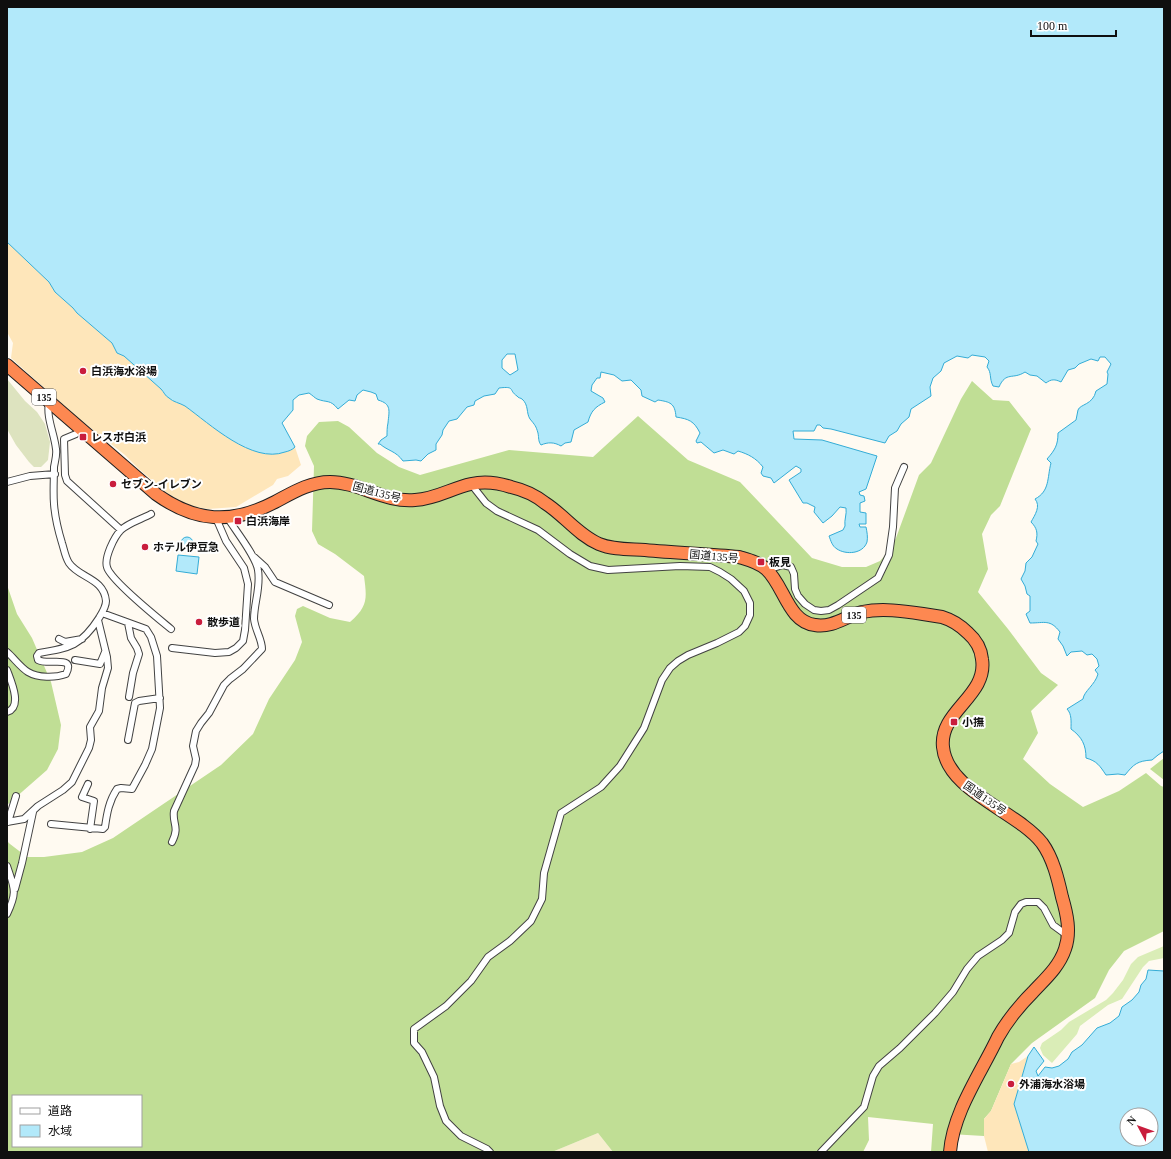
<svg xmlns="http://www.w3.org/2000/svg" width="1171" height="1159" viewBox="0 0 1171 1159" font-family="'Times New Roman','Noto Sans JP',serif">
	<rect width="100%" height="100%" fill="#fffaf1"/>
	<path fill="#f7eecf" d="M598,1133L613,1152H552Z"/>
	<path fill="#daedb7" d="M1164,946V958L1149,961L1143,967L1122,999L1108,1005L1080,1026L1077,1034L1052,1063L1043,1055L1040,1048L1042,1043L1061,1030L1069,1022L1106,1000L1113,993L1123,980L1131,964L1138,957Z"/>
	<path fill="#c0de95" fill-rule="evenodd" d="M972,381L993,400L1009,401L1031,429L1000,506L991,515L982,534L988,569L978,592L1008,629L1041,673L1058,685L1031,711L1038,733L1023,759L1050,784L1083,807L1119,791L1146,773L1161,786L1164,787V931L1124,951L1109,970L1095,998L1032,1043L1011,1064L991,1111L984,1119V1136L950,1134L946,1152H931L933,1124L868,1117L869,1140L863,1152H613L598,1133L552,1152H7V841L10,844L27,857H44L82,852L113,838L221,765L253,734L269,699L295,660L302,642L295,616L297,609L303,606L330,618L350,622C368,606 367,599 364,576L335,554L318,544L312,531L314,466L305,446L307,436L319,422L338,421L349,427L377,453L399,467L420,475L509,450L593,457L638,416L688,460L740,482L812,558L842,567H866L880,561L889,551L896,538L919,475L931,463L961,399ZM13,1096H141V1146H13Z
		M7,585L17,614L32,638L51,682L61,725L58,749L47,770L7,805Z
		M1164,758V780L1150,769Z"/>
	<path fill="#fee6ba" d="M7,242L49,282L55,292L73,308L77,313L112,343L117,353L124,356C136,367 149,378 161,389C164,392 165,396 169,398C173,402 180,403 185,406C210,424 252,464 285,452C289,451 292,450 295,447L301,465L288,476L277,479L273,485L236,507L208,509L196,507L184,503L167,493L140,470L125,455L78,418L11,358L13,343L7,332Z
		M1028,1056L1014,1104L1029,1152H988L984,1136V1119L991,1111L1011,1064L1019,1062Z"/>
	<path fill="#dde3bf" d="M7,379L25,401L37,412L45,424L50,442L48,460L41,467H34L29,462L16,445L7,429Z"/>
	<path fill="#b2e9fa" stroke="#34acd6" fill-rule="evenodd" d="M7,7H1164V751L1158,755L1152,760C1137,761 1134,764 1125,775L1118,774L1106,775C1100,766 1097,761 1086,758C1086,745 1082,737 1071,729C1071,722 1072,714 1067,709L1083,699C1084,691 1095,685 1098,674L1095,670L1099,666L1097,659L1092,654L1087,655L1082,651L1071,652L1067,656L1063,646L1058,639L1060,632C1050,619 1045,623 1030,623L1026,614L1030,611V596L1027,594L1025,586L1021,579L1025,571L1026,563L1032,557L1038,544L1036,541C1038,533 1037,528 1031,522C1035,515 1041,506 1035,499C1050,491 1047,478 1051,463L1047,459C1055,450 1058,445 1058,433L1076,420C1077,417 1077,413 1078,410C1080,404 1093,405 1096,391L1107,384L1108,374L1107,372L1111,364L1105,357H1100L1098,361L1091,359L1079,364L1075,368L1068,370L1061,382C1055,379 1051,379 1046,383L1037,376L1030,375L1025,372C1013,380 1006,371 999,387L993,386C989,378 992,373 987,367L989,361L985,357L972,355L968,358L957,356L944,363L941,371L933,378L930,387L931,396L911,409L909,417L901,424L897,431L889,436L885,443L831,429L823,428L820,425H817L814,431H793L794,439L822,440L877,456L866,489L859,492L860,495L864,496L865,501L860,503V512L866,513V524H859L860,527H866C867,532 868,537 867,542C863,554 846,555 837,549C832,546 831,541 829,536L843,530L845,526C844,520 847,514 846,508L840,507L832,516L823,523L814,512L815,507L807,503H803L789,480L801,472V469L796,466L774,483L771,478L763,476L761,473L763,467C756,458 748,454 738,451L734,454L723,450L714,453L701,442L697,443L696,441L700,433C694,421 689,419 676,417C675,403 670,402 658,400L655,402L642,396L641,390L631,380L622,381L614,375L601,372L600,378H597L592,385L591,391L603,398L605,402C595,407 591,411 588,422L574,430L571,442L565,443L561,446C554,442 548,442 541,445C538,441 539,438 538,433C536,426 535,425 530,419C526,413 529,405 522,399C521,398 518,398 517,396C508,390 516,386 499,388L495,394L484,396L475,401L474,405L467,407L457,419L449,421L443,430L442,435L436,444V450L428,454L421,461L416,460L403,461C396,451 388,451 380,444H378L381,440L387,436C387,432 387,427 388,423C389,411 392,404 378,400L376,394L371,392L363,390L357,395L355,401L349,400L338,409C330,399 327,403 317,399C315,398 312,395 309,393L299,395L293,400V410L282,423L295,447C292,450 289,451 285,452C252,464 210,424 185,406C180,403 173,402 169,398C165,396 164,392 161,389C149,378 136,367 124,356L117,353L112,343L77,313L73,308L55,292L49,282L7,242ZM507,354H515L518,370L510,375L502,368V360Z
		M181 543a6 6 0 1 1 12 0a6 6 0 1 1-12 0Z
		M178,555L199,557L197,574L176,571Z
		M1148,970L1164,971V1152H1029L1014,1104L1028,1056L1034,1047L1044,1061L1036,1071L1038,1076L1045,1067L1052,1068L1059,1066L1068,1059L1072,1052L1082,1045L1097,1028L1110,1023L1119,1016L1122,1007L1132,1000L1139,992L1141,985L1146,979ZM1127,1115H1151V1139H1127Z"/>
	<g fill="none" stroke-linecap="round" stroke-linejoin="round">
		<g stroke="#424242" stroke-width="8">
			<path id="street" d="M81,429L76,434L64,439L65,475L67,481L121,530
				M7,482L30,476L55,474
				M471,484L486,503L497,511L538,530L570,554L590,566L608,570L680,566L710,567L720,572L731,579L744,591L750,603V615L745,626L739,632L717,643L688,655L678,661L670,668L662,680L644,728L620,766L601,787L561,813L544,873L542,899L531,921L510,941L488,957L471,981L446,1006L414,1029V1043L422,1052L434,1077L440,1106L446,1121L461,1136L487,1149L490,1152
				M151,514C142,519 128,523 121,530C114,537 104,558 107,567C110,580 159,619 171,629
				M254,557L265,567L275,582L329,605
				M767,570L783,565L791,567L794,574L795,589L798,596L805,604L814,610L821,611L829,610L838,605L878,578L889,555L893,527L895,488L904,467
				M128,623L131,638L137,648L139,654L133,673L129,697
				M59,639L65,642L82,639
				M172,648L215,653L229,652L236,648L243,641L245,630L248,584L244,568L226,541L216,518
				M7,652C14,658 20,667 28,672C38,678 55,678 66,674C76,654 49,666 38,660L37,656L39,653C70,648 81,646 99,618C102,613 106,607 106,601C104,578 79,578 69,563C65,557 64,549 62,543C58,530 55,517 54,504C53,492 54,479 54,467C55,461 57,455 56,449C54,432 46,418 49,401
				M75,660L100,664L105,652
				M7,670C11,681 23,707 7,712
				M128,740L135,703L139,701L160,698
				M88,784L82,797L94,801L90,829
				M7,822L24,819L38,806L63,790L72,782L89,748L91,740L90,727L99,711L102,688L108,668L107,657L98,620
				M8,822L16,796
				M51,824L103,829L105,827C107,813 109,801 117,789L121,788L132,789L145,765L152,749L160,708L157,656L151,637L146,629L102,613
				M172,842C180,826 172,824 174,811L195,765L196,759L193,746L196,731L201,723L209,713L224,685L230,679L243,669L262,649C262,639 255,630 254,619C254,603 261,587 258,570C256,556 235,530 227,517
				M7,866C14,888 18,891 7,914
				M15,889L22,863L33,812
				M821,1152L864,1107L873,1076L879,1066L900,1048L935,1013L953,992L967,969L978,956L1002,940L1009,933L1015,912L1021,904L1026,902H1038L1044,908L1053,925L1068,936"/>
		</g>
		<g stroke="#202020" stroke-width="14">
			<path id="highway" d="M7,365L156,494C195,522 231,525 275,502C292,493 309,482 330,482C359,482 385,503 415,500C436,499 452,488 471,484C484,481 499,483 511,487C524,490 535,495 545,503C564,515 578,535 599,544C613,550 630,549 645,550C676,553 708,554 739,557C749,560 758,562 766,569C784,585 788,622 815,625C833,628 846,616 862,612C882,608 903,611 923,614C929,615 936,616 942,617C952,620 961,626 968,633C976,640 981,649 982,659C988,696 939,711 943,747C947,791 1017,811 1042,843C1053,858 1058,879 1062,897C1067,914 1071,932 1065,949C1059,967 1045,979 1033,992C1019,1006 1007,1021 998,1037C981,1073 953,1112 950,1152"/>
		</g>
		<use href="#street" stroke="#fff" stroke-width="6"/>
		<use href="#highway" stroke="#fd8851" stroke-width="12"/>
	</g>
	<g fill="#c91d3d" stroke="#fff" stroke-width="1.5">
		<circle cx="83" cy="371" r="4"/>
		<rect x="79" y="433" width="8" height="8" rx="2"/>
		<circle cx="113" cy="484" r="4"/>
		<rect x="234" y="517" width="8" height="8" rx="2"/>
		<circle cx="145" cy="547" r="4"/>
		<rect x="757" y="558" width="8" height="8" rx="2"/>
		<circle cx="199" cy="622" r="4"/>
		<rect x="950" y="718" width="8" height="8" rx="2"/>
		<circle cx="1011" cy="1084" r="4"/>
	</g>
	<g text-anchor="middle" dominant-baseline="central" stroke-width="4" stroke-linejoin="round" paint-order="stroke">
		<g fill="#fff" stroke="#575757" stroke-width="1">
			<rect x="32" y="389" width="24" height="16" rx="3"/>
			<rect x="842" y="607" width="24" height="16" rx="3"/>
		</g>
		<g font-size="10" font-weight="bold" fill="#0f0f0f">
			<text x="44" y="397">135</text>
			<text x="854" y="615">135</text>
		</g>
		<g font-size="11" font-weight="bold" fill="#0f0f0f" stroke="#fff" text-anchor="start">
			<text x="91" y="371">白浜海水浴場</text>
			<text x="91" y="437">レスポ白浜</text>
			<text x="121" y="484">セブン-イレブン</text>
			<text x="246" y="521">白浜海岸</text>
			<text x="153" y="547">ホテル伊豆急</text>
			<text x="769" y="562">板見</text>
			<text x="207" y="622">散歩道</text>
			<text x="962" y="722">小撫</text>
			<text x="1019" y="1084">外浦海水浴場</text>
		</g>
		<g font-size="11" fill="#0f0f0f" stroke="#fff">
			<text transform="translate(377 492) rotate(15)">国道135号</text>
			<text transform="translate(714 556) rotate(5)">国道135号</text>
			<text transform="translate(985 798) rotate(35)">国道135号</text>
		</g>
	</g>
	<rect width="1171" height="1159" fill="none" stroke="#0f0f0f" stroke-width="16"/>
	<rect x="12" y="1095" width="130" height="52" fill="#ffffff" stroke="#9f9f9f"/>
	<rect x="20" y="1108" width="20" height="6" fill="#ffffff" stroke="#9f9f9f"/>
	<text x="48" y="1115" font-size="12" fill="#0f0f0f">道路</text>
	<rect x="20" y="1125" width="20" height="12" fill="#b2e9fa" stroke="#9f9f9f"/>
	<text x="48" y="1135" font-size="12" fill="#0f0f0f">水域</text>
	<g transform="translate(1139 1127) rotate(311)"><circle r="19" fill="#ffffff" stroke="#9f9f9f"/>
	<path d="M0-3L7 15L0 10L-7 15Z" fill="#c91d3d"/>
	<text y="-6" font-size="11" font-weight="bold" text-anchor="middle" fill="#0f0f0f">N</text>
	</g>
	<path d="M1031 30v6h85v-6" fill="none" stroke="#0f0f0f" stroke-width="2"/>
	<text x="1037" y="30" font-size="12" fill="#0f0f0f" stroke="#ffffff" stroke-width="3" paint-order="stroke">100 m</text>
</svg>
